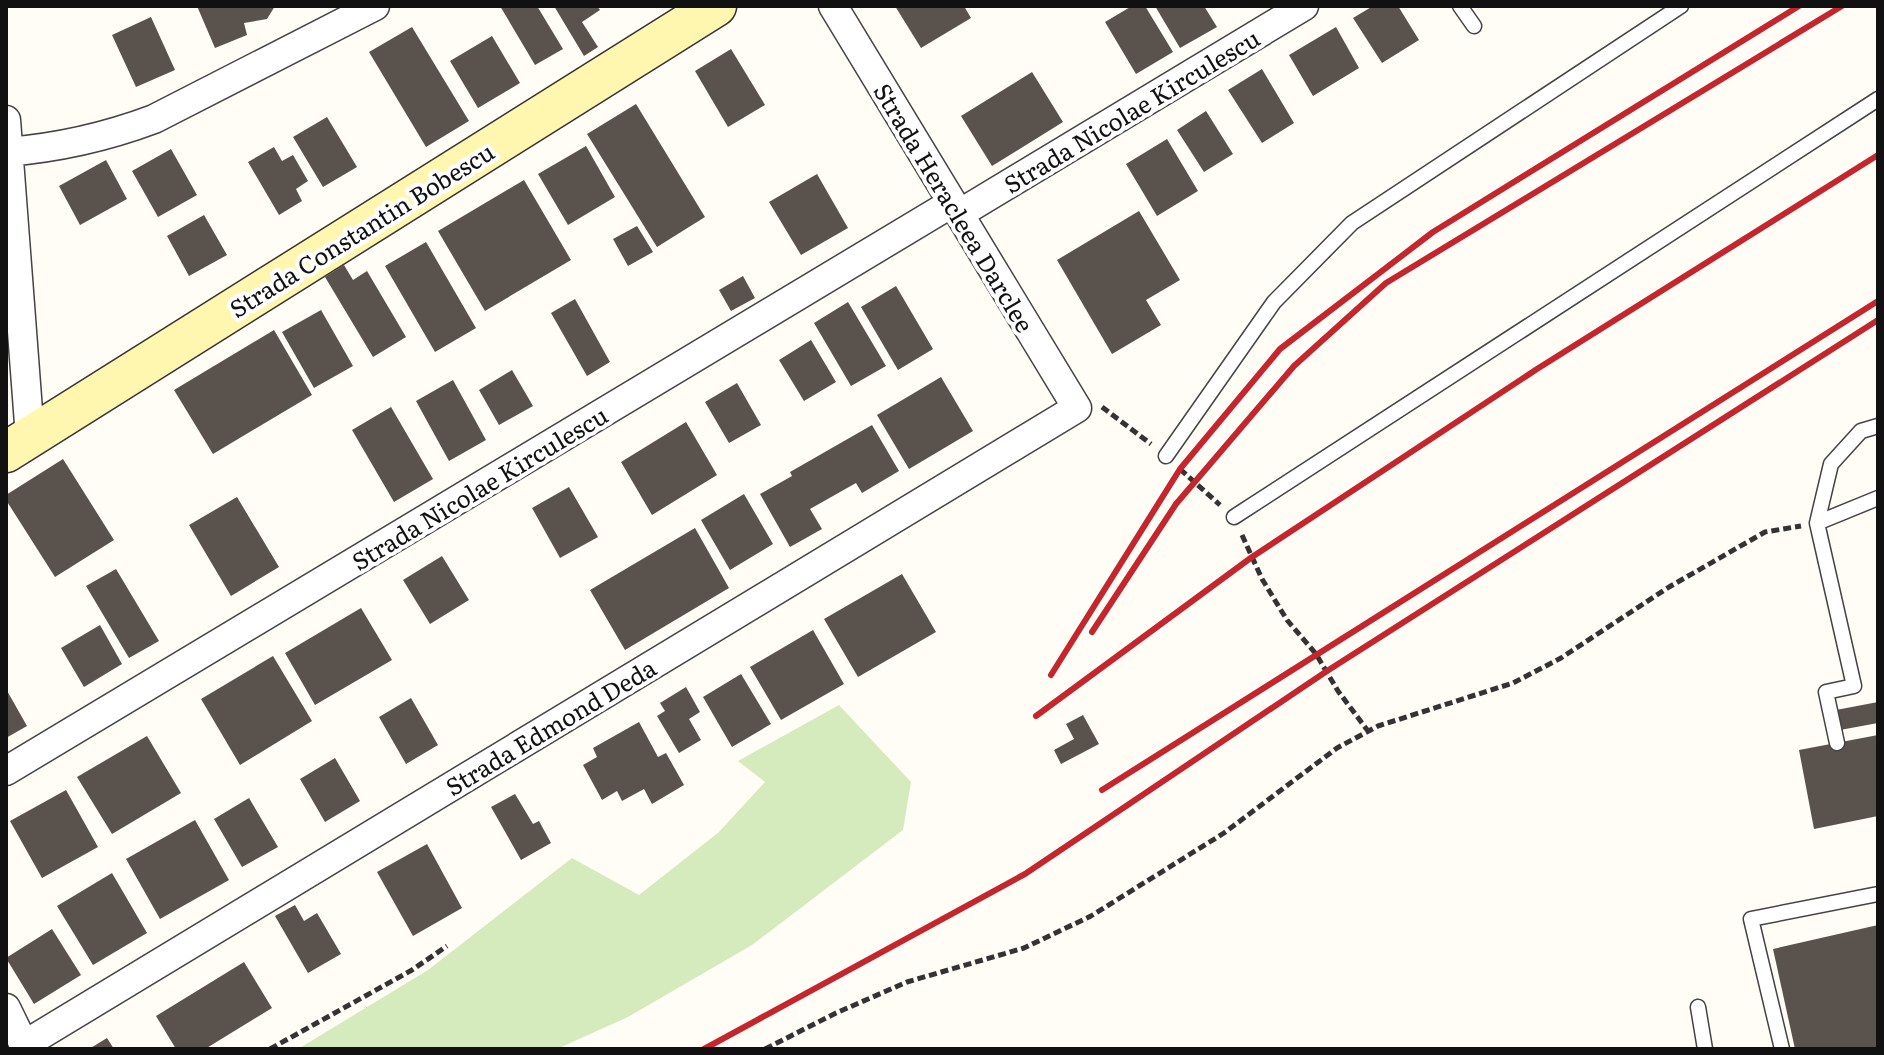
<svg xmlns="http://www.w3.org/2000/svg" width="1884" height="1055" viewBox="0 0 1884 1055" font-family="Literata,serif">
	<rect width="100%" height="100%" fill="#fffdf5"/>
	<path fill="#d5ebbd" d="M839,705L911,782L903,830L752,945L628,1017L557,1049H298L428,970L572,858L639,895L719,832L765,782L738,761Z"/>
	<path fill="#5a524d" d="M197,6H275L267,19L244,23L247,35L215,48Z
		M500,6H537L563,49L535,65Z
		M554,6H597L600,10L582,22L598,47L584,56Z
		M895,6H964L971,18L921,48Z
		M1132,6H1145L1173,52L1136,74L1105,22Z
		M1155,6H1204L1217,27L1180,48Z
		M1373,6H1398L1419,40L1382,63L1353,18Z
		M151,17L175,70L136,87L112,35Z
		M412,27L469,121L426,147L369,52Z
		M1336,27L1359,68L1313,96L1289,55Z
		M492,36L520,83L478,108L450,61Z
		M731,49L765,105L728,127L695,71Z
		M1262,69L1294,123L1262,143L1228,90Z
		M1032,72L1063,122L992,166L961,116Z
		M636,104L705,217L657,247L587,134Z
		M1206,111L1233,154L1204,172L1177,130Z
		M327,117L357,167L323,187L293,137Z
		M1167,139L1198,191L1157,216L1126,164Z
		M586,146L615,197L568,225L538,174Z
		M274,147L282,161L293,155L308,181L296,189L302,201L279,215L248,162Z
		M171,149L197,195L158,217L132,171Z
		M106,160L127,199L80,225L59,186Z
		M817,174L848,228L801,255L769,202Z
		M524,180L571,260L485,311L438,231Z
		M1139,211L1180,280L1146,300L1161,325L1112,354L1057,260Z
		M204,215L227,255L189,276L167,236Z
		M637,226L653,252L628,266L613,239Z
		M426,242L476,328L435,352L385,266Z
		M344,265L353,280L367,271L406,337L373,357L325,277Z
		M743,276L755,298L731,311L719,290Z
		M896,286L933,349L898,370L861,307Z
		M575,299L610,362L587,376L551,313Z
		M848,302L886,366L851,386L814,323Z
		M321,310L353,366L314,388L282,332Z
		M274,330L312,395L213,454L174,390Z
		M811,340L836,382L804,401L779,360Z
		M512,370L533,406L499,425L479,390Z
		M941,377L973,431L909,469L877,415Z
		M453,380L486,440L449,461L416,401Z
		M737,383L761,425L729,443L705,402Z
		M391,407L433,479L394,502L352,430Z
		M686,422L717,475L652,515L621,462Z
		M872,425L899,471L862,493L856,483L810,509L822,529L790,547L760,494L792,476L790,472Z
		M63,459L114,540L55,577L6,500V495Z
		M569,487L598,537L560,558L532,508Z
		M744,494L773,544L730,570L701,520Z
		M237,497L279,567L231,596L189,525Z
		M695,528L729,588L625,650L590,590Z
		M442,556L469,600L430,624L403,580Z
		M116,569L159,641L129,658L86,586Z
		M902,574L936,632L858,677L824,619Z
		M361,608L392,660L315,705L285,653Z
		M100,625L122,664L84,687L61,648Z
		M813,630L844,684L781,720L750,667Z
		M273,656L312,721L240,765L201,699Z
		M741,674L771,724L732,747L703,697Z
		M686,687L700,712L689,719L701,740L679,753L657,716L665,711L660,703Z
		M6,689L27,726L6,738Z
		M411,698L438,745L406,764L379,717Z
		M1878,702V723L1840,730L1836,710Z
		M1083,715L1099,744L1061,764L1054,750L1074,739L1066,724Z
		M639,722L658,757L666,753L684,785L652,804L644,789L622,801L617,791L602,800L583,765L597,757L593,748Z
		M1878,735V816L1814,829L1799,750Z
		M147,736L181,793L112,834L77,777Z
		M335,758L360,801L325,822L300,779Z
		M66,790L98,847L42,878L10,821Z
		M515,794L533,824L539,821L551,843L521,860L491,807Z
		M249,798L278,847L242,867L214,819Z
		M195,820L229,880L160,919L126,859Z
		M427,844L462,908L413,936L377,872Z
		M112,873L147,933L93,965L57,906Z
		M295,905L304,921L317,913L341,954L308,973L275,916Z
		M1878,925V1049H1795L1773,949Z
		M52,929L81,975L34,1004L6,958Z
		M244,962L272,1008L205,1049H176L156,1016Z
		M107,1038L114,1049H89Z"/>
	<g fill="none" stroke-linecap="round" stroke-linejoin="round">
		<g stroke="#444" stroke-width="17">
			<path id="lane" d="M1460,6L1474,26
				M1166,456L1274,302L1352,223L1681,6
				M1234,517L1878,99
				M1817,523L1878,498
				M1837,743L1826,692L1854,686L1817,523L1831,464L1861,431L1878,426
				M1698,1007L1705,1049
				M1782,1049L1751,919L1878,894"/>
		</g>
		<g stroke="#444" stroke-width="31">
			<path id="street" d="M6,120L30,437
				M6,152C57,148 106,137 154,119L375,6
				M959,214L1304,6
				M6,771L952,203
				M6,1008L26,1049
				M24,1045L1077,408L833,6"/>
		</g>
		<g stroke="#333" stroke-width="43">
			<path id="secondary" d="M6,452L716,6"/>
		</g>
		<path stroke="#333" stroke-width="5" stroke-dasharray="8 4" stroke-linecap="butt" d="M1102,407L1151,444
			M1180,469L1220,505
			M1242,535L1262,579L1287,620L1316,654L1338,691L1368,731
			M270,1049L412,970L447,946
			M765,1049L836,1013L907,982L1024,948L1091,916L1224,833L1337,748L1378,726L1513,683L1561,658L1669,587L1765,532L1801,526"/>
		<use href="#lane" stroke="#fff" stroke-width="14"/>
		<use href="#street" stroke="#fff" stroke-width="28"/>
		<use href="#secondary" stroke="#fff6b0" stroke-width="40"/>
		<path stroke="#c4262e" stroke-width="6" d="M1092,632L1176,504L1294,366L1386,283L1842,6
			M1051,675L1180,469L1280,349L1433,232L1799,6
			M1036,716L1252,557L1537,369L1878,155
			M1102,790L1878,301
			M704,1049L1025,874L1327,671L1878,320"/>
	</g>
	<g text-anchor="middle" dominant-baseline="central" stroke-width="8" stroke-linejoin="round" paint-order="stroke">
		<g font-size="24" fill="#111" stroke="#fff">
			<text transform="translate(1131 110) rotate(-31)">Strada Nicolae Kirculescu</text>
			<text transform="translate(955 207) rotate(59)">Strada Heracleea Darclee</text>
			<text transform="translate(361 229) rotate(-32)">Strada Constantin Bobescu</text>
			<text transform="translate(479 487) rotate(-31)">Strada Nicolae Kirculescu</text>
			<text transform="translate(550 726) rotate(-31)">Strada Edmond Deda</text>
		</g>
	</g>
	<rect width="1884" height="1055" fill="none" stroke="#111111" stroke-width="16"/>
</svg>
